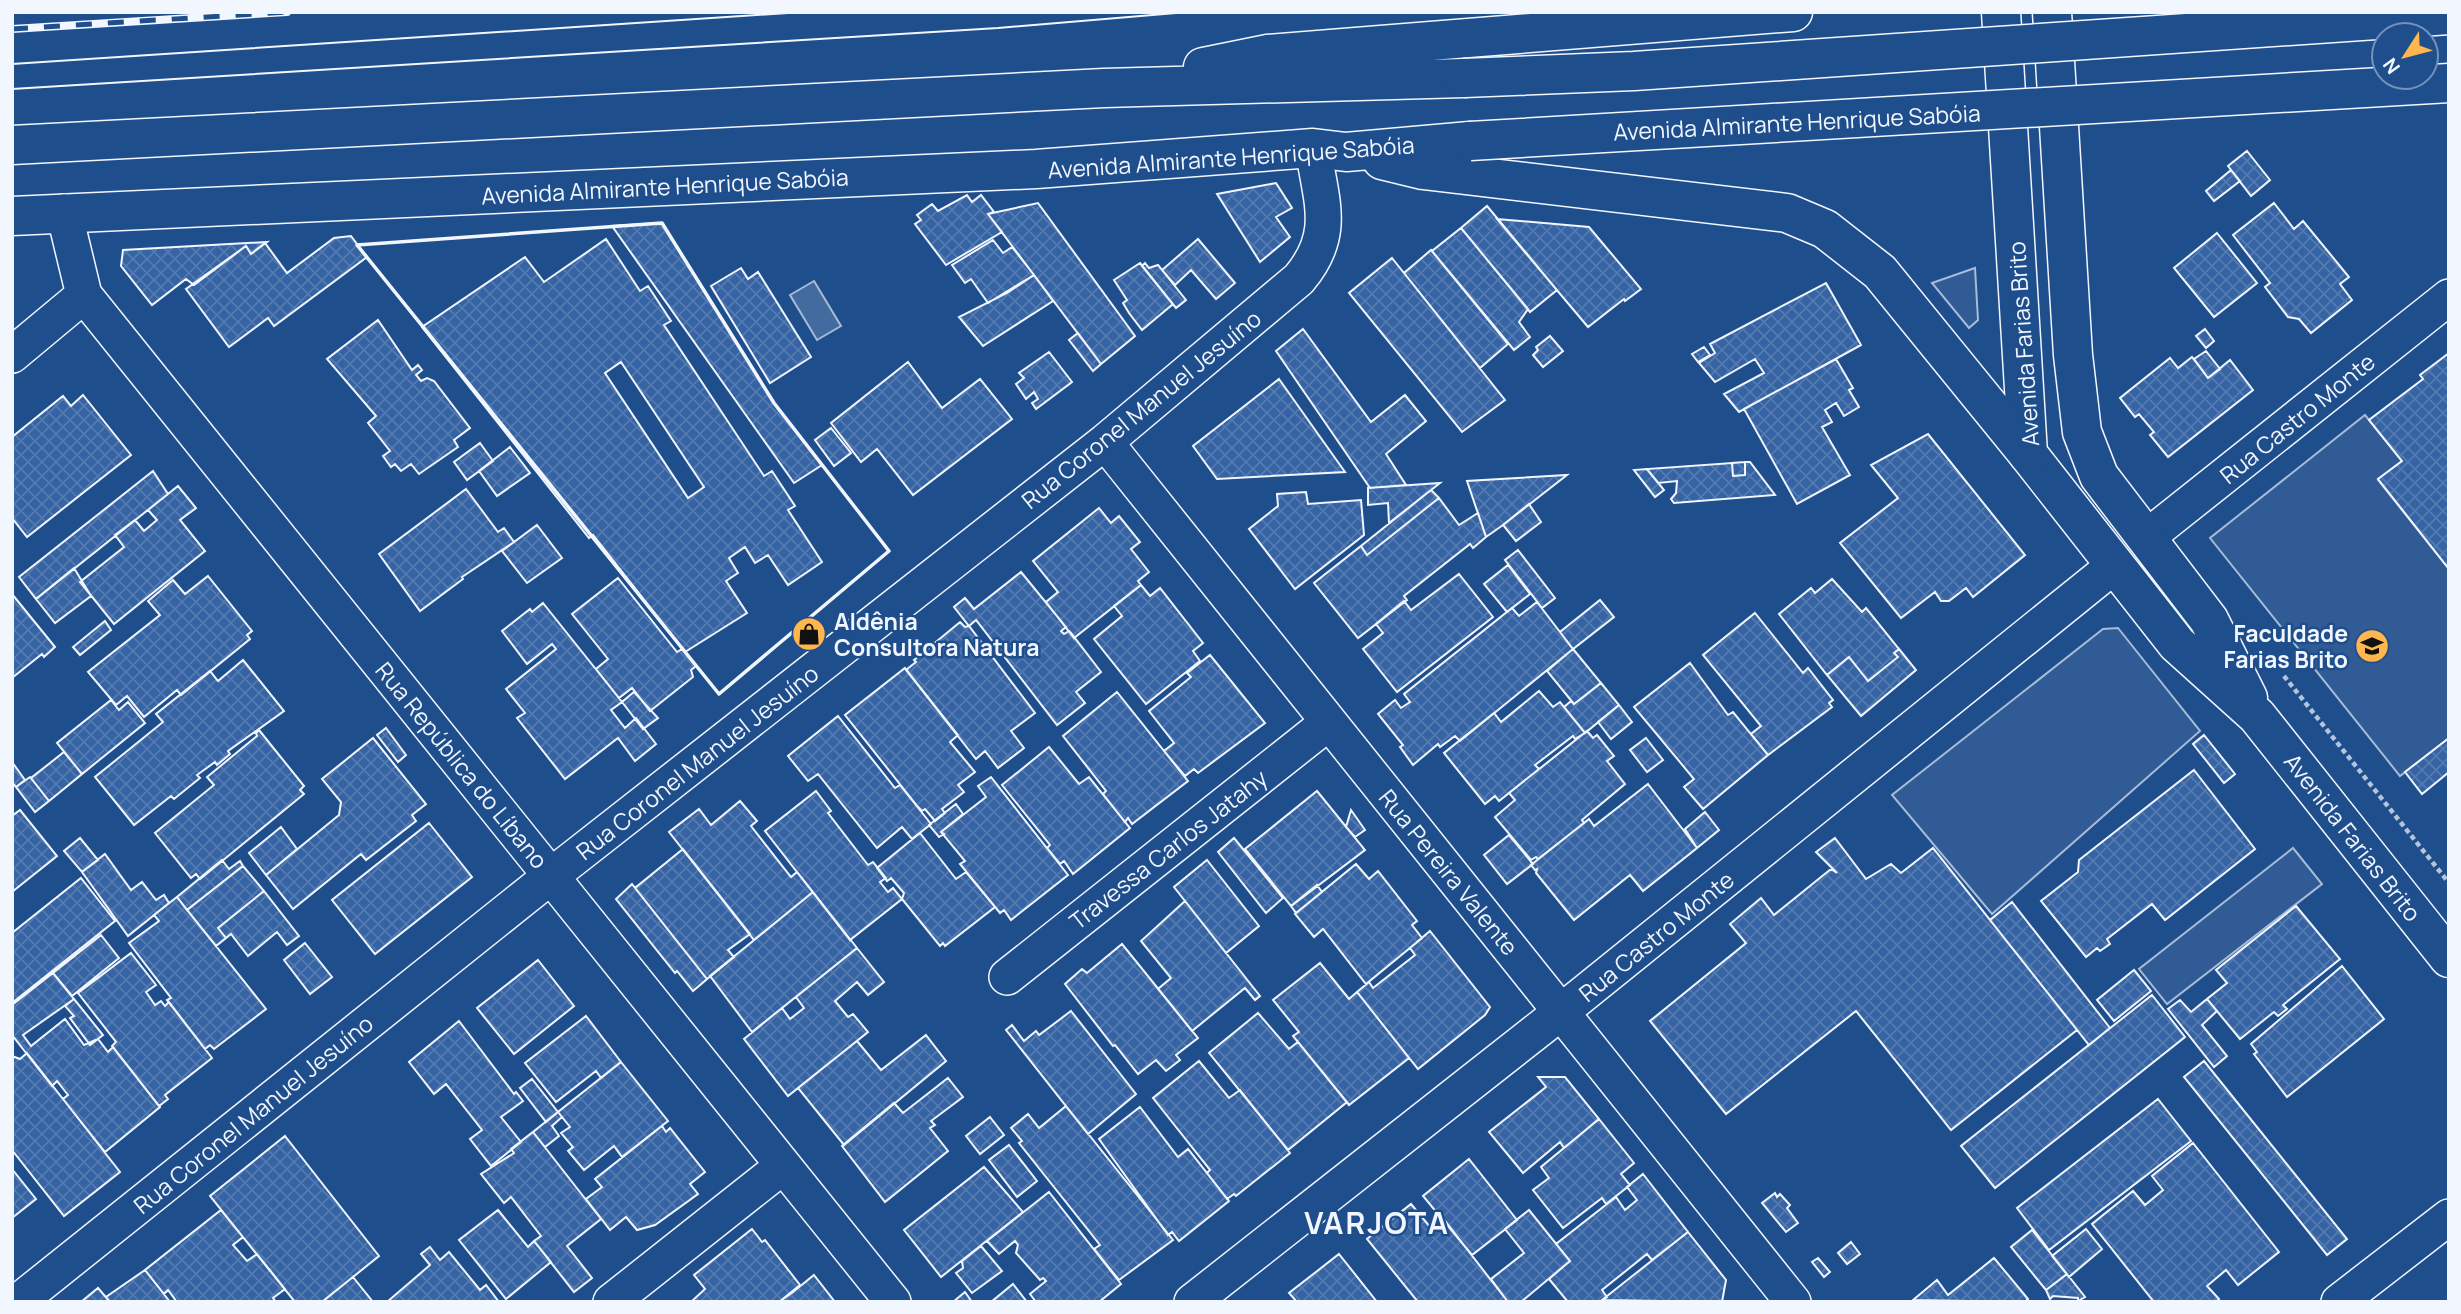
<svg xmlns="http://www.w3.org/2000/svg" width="2461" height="1314" viewBox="0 0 2461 1314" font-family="Manrope,sans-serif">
	<defs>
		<pattern id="building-cross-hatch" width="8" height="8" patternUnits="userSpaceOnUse" patternTransform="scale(1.75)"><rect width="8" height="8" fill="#3563a3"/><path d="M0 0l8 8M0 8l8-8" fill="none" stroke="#537ab1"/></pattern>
	</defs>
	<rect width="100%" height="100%" fill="#1f4e8c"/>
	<path fill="#305b95" stroke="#a8bbd7" stroke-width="2" d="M1975,268L1978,320L1969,328L1932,283Z
		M2365,415L2402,461L2378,480L2449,569V738L2400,776L2210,538Z
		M2118,628L2200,731L1992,914L1892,795L2103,629Z
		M2293,848L2322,884L2167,1004L2139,969Z"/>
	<path fill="#446ba0" stroke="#a8bbd7" stroke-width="2" d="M814,281L841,326L817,340L790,295Z"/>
	<path fill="url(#building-cross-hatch)" stroke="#f2f6ff" stroke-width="2" fill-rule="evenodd" d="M2247,151L2270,180L2251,196L2228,166Z
		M2231,170L2240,181L2214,201L2206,191Z
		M1276,183L1292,208L1276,217L1290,237L1260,262L1217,194Z
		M967,195L972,202L981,195L994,212L988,214L1002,232L946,265L915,224L921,220L917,215L932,204L938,211Z
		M1038,203L1135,336L1101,364L988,214Z
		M2274,203L2294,229L2303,221L2349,277L2340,284L2352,300L2311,333L2299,319L2288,317L2265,287L2270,283L2233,235Z
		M1487,206L1557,290L1530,312L1461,228Z
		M1497,219L1589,227L1641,289L1625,301L1624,299L1588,327Z
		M662,223L774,403L822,465L794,483L612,226Z
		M1461,228L1528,309L1519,322L1530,337L1514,350L1432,251Z
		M2217,233L2257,283L2214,317L2174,268Z
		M351,236L367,257L274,326L268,318L229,347L186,289L246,246L251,254L265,243L287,273L334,238Z
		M606,239L640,291L648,286L671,321L664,325L764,476L772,471L795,506L788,510L822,562L788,585L768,555L755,563L745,547L729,558L738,573L726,581L747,613L685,652L593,535L589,538L422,327L525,257L544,282ZM621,362L704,487L688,498L605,373Z
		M1198,239L1235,283L1216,299L1191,270L1175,285L1162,270Z
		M993,240L1003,253L1012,247L1034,275L988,303L971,279L965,283L952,265Z
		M267,242L251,254L246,246L194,285L186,279L152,305L121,266L123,250Z
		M1431,250L1508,344L1480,368L1404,273Z
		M1392,258L1505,400L1462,432L1349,293Z
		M1140,263L1173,304L1142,330L1129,313L1123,303L1127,300L1114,280Z
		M1145,263L1149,268L1158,265L1186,300L1176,308L1142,266Z
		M741,268L748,279L758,272L811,357L770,383L711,286Z
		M1034,275L1053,301L983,346L959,317L1007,293Z
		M1826,283L1861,345L1739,412L1724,394L1764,373L1755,359L1715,382L1699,363L1715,353L1710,344Z
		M378,320L412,370L418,365L422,370L416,375L421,381L427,378L434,381L470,428L454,440L458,447L419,474L411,464L401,471L395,464L391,467L383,456L390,451L368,423L376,416L327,359Z
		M1303,329L1371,422L1405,395L1426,421L1386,454L1406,485L1370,488L1276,351Z
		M2205,329L2214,341L2206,348L2196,336Z
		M1078,333L1101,364L1093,371L1069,340Z
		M1550,336L1563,351L1543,367L1533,355L1538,350L1536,347Z
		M1704,347L1710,355L1698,362L1692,354Z
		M2206,351L2220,369L2208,378L2194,359Z
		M1049,352L1072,382L1036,409L1032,403L1038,399L1034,392L1026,399L1016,384L1024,378L1019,373Z
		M2449,353V569L2378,479L2402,461L2369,420L2423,379L2420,375Z
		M2192,357L2208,378L2230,360L2253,390L2168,457L2150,435L2154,432L2139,414L2135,417L2120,398L2170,358L2178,368Z
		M1836,359L1853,388L1849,390L1859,407L1844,416L1836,403L1825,410L1832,422L1822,427L1850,475L1797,504L1744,409Z
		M908,362L942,408L980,379L1012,419L913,495L877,449L861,462L831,423Z
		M1279,379L1345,472L1217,479L1193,446Z
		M83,395L131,455L27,537L12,518V437L63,396L71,406Z
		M831,428L851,453L834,466L815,440Z
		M1928,434L2025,555L1973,597L1966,588L1949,601H1941L1935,592L1901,618L1840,543L1898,498L1871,465Z
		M480,443L493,461L467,480L454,462Z
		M510,447L530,473L497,496L479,471Z
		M1745,462V475L1733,476L1732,463Z
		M1745,462H1750L1775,495L1674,503L1671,499L1676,493L1677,481L1658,483L1647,469L1732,463L1733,476L1745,475Z
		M1647,469L1664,490L1655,497L1634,470Z
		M153,471L168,494L36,599L19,577Z
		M1567,475L1503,525L1486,537L1467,481Z
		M1440,483L1389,523L1388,503L1368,505V488Z
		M178,486L196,508L180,520L205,551L114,624L80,582L124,547L115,535L135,520L144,531L157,520L148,510Z
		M466,489L498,532L504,528L514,542L462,577L463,579L420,611L379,554Z
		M1431,490L1439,498L1367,555L1361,546Z
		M1306,492L1308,504L1361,500L1364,535L1295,589L1249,529L1278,506L1277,494Z
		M1439,498L1459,525L1478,513L1486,537L1473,548L1470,544L1404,596L1407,600L1358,638L1314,583L1361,546L1367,555Z
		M1529,504L1541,522L1516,541L1503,525Z
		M1099,508L1111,523L1119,516L1140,542L1131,549L1149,572L1138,581L1141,585L1074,638L1046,602L1058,592L1033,561Z
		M537,525L562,558L527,583L502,551Z
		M1518,550L1555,598L1542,608L1505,560Z
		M1508,565L1530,594L1507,612L1484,584Z
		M74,568L91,596L55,623L36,599Z
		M1021,572L1066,627L1061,631L1064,634L1069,631L1071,633L1101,672L1076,692L1085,703L1057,725L976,620L969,626L954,607L965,598L974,609Z
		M1459,574L1493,617L1397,692L1363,649L1383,633L1376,624L1404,601L1411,610Z
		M208,576L252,631L247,635L250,639L181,695L177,690L144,717L127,696L116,705L88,672L160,615L148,601L173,580L185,594Z
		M618,578L677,652L682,649L696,666L691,670L693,677L650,711L632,688L619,698L604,679L596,669L608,659L572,614Z
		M1832,579L1862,612L1866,608L1899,649L1894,653L1898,657L1868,681L1849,657L1827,675L1779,614L1811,588L1815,593Z
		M1141,585L1150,596L1160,588L1203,643L1193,651L1200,661L1146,704L1094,639L1122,616L1114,606Z
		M12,594L55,647L44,657L42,654L12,678Z
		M1600,600L1614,617L1573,649L1560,632Z
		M1537,602L1573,649L1460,741L1455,736L1440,747L1438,744L1413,765L1400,747L1403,745L1378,714L1395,700L1401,708L1410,702L1404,694L1512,608L1519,616Z
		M543,603L622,702L611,710L625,728L636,718L656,744L635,761L618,738L565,779L517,718L525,713L506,689L556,649L552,644L527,664L502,631L530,609L532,612Z
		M1755,613L1803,673L1808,668L1833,700L1829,703L1832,707L1768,755L1751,734L1761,726L1703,655Z
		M105,621L111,630L80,655L73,647Z
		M960,622L965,627L969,626L1035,713L1011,731L1024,748L998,768L985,751L976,759L906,670L916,662L914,660Z
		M1573,649L1601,683L1574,704L1547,671Z
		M1899,649L1916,670L1861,716L1827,675L1849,657L1868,681L1898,657L1894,653Z
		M1210,655L1265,723L1198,773L1194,769L1185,776L1164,751L1174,743L1149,711L1191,677L1187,673Z
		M243,660L284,711L228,751L230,754L217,765L215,762L197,775L200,778L174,799L171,796L134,825L95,777L163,722L156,714L210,671L218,681Z
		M1690,663L1728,715L1733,712L1768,755L1703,809L1684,787L1694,779L1634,707Z
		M905,668L958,735L950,742L975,772L958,785L964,792L942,809L945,813L935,821L925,809L922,811L918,807L845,715Z
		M1601,683L1619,705L1585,733L1564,707L1571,701L1574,704Z
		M1539,691L1553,707L1560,702L1585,733L1575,739L1573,736L1535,765L1539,769L1499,801L1495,796L1485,804L1444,753L1494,713L1501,722Z
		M634,692L658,718L643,729L622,702Z
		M1117,692L1188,781L1132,824L1128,818L1125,822L1103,794L1106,791L1063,736Z
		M111,700L119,710L128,702L145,723L82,774L57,743Z
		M1619,705L1632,722L1611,739L1598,722Z
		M838,716L895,788L900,785L931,824L912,839L902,827L877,848L818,774L808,781L788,756Z
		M386,728L406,755L398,762L377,735Z
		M259,730L304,786L300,790L304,794L200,879L196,874L191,878L155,833L214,785L207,777L257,736L256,733Z
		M1587,731L1593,738L1597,735L1614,756L1607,761L1625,784L1582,820L1584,823L1538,859L1536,857L1531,860L1495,817L1515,800L1509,793Z
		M2204,735L2235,774L2224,783L2193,744Z
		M373,738L426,804L412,815L416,821L366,860L361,854L293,909L266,875L339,815L341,802L322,779Z
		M1646,738L1663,760L1647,772L1630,750Z
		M2449,738V772L2422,794L2405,772Z
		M1049,747L1079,784L1089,777L1130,828L1073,874L1064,861L1060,864L1047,848L1050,845L1002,785Z
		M64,752L82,774L49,801L31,778Z
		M12,762L25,780L16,787L12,782Z
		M2194,770L2255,849L2165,920L2152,904L2107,939L2110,944L2100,951L2097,948L2086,957L2041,901L2078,872L2079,860Z
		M30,777L49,801L35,812L16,787Z
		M991,777L1068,875L1011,920L1004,910L1000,913L960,864L965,861L941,832L986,797L978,786Z
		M1648,784L1697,848L1643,891L1630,875L1574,920L1536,873L1537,869L1535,870L1531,865L1589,819L1594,826Z
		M816,791L831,811L828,813L868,865L873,862L886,878L880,882L888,892L893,888L902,899L850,940L765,831Z
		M1317,791L1365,850L1291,906L1245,849Z
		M740,801L757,821L751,826L791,877L797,872L813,892L754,940L669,832L699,809L711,825Z
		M956,804L963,814L941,832L944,834L939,837L929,825Z
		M20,810L57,856L12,892V816Z
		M1351,810L1365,830L1355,837L1346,827Z
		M1705,812L1719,830L1697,848L1685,829Z
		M429,823L472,877L375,954L332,900Z
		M281,827L297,849L266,875L249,853Z
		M920,833L956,879L966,872L995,907L945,946L943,943L940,946L902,899L904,893L891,878L887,881L877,868Z
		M1509,835L1533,864L1507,884L1484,855Z
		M80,838L98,860L82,872L64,851Z
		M1234,838L1283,898L1266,913L1218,852Z
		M1835,838L1866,879L1891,864L1901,873L1933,848L2077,1030L1951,1130L1856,1011L1726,1114L1650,1021L1746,943L1730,924L1761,898L1774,915L1831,869L1837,873L1816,852Z
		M683,849L750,934L728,950L734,957L707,979L635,888Z
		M105,854L131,890L142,882L156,900L164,895L169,903L128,936L82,872Z
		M222,860L229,869L240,861L243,866L187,910L177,897Z
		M1207,860L1259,926L1226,953L1174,887Z
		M1356,864L1369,879L1378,871L1417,921L1412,925L1422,938L1366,984L1323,929L1314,937L1295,914Z
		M243,866L264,891L218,928L226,938L216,946L187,910Z
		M81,878L115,921L12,1003V933Z
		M632,884L707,979L693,991L677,971L675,973L616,899Z
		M1317,885L1322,892L1296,913L1291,906Z
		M264,891L299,936L287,945L277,932L248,956L231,934L226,938L218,928Z
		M813,892L857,948L752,1032L710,976Z
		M177,897L266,1009L214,1049L210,1045L205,1049L167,1000L171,998L129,943L159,921L154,915Z
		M1185,901L1260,996L1255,1000L1245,988L1192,1031L1158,989L1171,978L1141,941Z
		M2012,902L2110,1028L2089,1045L1990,920Z
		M2296,906L2340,959L2283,1005L2287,1009L2278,1016L2274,1012L2240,1039L2207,999L2227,983L2216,970Z
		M1430,931L1490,1007L1485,1015L1418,1069L1357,992L1369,982L1373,988L1415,955L1410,948Z
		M101,935L119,958L72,996L53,973Z
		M305,943L332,977L310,994L284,960Z
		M1122,944L1198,1038L1176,1055L1180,1060L1166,1071L1156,1060L1138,1074L1115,1045L1113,1046L1065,984L1082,969L1087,973Z
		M857,948L884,982L868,995L857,982L835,1001L848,1017L853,1014L868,1032L788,1096L744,1039L782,1008L790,1019L804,1008L796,997Z
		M131,953L156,985L146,992L155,1005L161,1001L165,1006L169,1002L212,1058L165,1095L168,1099L159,1106L112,1046L116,1042L78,993Z
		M538,960L574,1006L514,1054L477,1008Z
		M1320,963L1349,999L1357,992L1409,1058L1349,1105L1293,1036L1299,1032L1273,1000Z
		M2342,966L2384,1019L2287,1097L2254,1054L2257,1052L2251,1044Z
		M2134,970L2151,991L2114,1021L2097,1000Z
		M53,973L74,999L23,1035L31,1046L65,1019L84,1045L98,1039L108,1052L113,1047L160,1107L105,1152L63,1099L68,1095L57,1081L52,1086L12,1035V1005Z
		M2152,995L2185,1037L1995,1188L1961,1146Z
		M74,999L103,1035L90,1045L70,1018L74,1016L65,1006Z
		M2207,999L2217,1011L2202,1025L2227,1056L2214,1067L2168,1009L2180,1000L2191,1012Z
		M1071,1011L1136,1094L1088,1134L1006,1030L1012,1025L1024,1041L1036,1031L1039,1035Z
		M1258,1013L1289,1049L1298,1042L1347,1102L1288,1150L1209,1053Z
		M586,1016L621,1062L601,1078L596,1071L556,1102L525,1063Z
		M459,1021L514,1094L516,1092L523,1101L501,1117L521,1142L491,1166L470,1139L482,1130L446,1084L434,1094L409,1062Z
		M926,1035L946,1061L844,1145L798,1088L857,1041L881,1070Z
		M27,1053L120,1172L64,1216L12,1150V1056L20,1059Z
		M1199,1061L1229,1098L1240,1090L1290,1153L1236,1196L1234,1194L1227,1199L1207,1173L1210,1170L1153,1098Z
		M2204,1061L2347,1239L2327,1255L2184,1077Z
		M621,1062L668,1121L622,1157L614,1146L584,1170L568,1151L573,1147L561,1133L570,1127L558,1112Z
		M1538,1077H1565L1599,1119L1564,1148L1560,1142L1523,1173L1489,1132L1546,1087Z
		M948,1078L963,1097L931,1121L935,1125L930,1128L948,1151L885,1202L842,1146L894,1103L903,1113Z
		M532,1079L558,1112L546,1122L520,1088Z
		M2158,1099L2191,1141L2049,1250L2017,1208Z
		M1066,1106L1173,1240L1119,1280L1094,1249L1100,1245L1019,1143L1022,1141L1011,1128L1028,1114L1039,1128Z
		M1140,1107L1178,1157L1188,1149L1229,1201L1179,1241L1172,1232L1168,1235L1099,1139Z
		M558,1112L562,1117L552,1126L559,1136L545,1147L533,1132Z
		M990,1117L1004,1135L980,1154L966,1136Z
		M1599,1119L1634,1163L1621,1174L1630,1185L1606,1204L1602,1198L1563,1228L1533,1190L1549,1178L1541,1167Z
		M662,1126L666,1132L670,1128L705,1172L690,1184L698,1194L655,1225L637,1230L626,1217L610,1230L586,1199L602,1187L595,1179Z
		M533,1132L601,1219L567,1246L592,1278L574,1292L534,1241L541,1236L511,1197L504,1203L481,1174L514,1153L511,1149Z
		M285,1136L379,1256L322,1302H295L210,1196Z
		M2193,1143L2279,1252L2238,1285L2226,1270L2207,1286L2219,1299L2216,1302H2154L2092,1224L2133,1191L2145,1205L2163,1190L2152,1176Z
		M1009,1145L1037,1181L1017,1197L989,1160Z
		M1469,1159L1517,1220L1472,1255L1423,1196Z
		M984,1167L1023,1212L941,1277L904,1230Z
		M12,1169L36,1199L12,1218Z
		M1643,1174L1688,1232L1652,1260L1647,1254L1602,1290L1607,1297L1600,1302H1568L1549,1279L1570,1261L1556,1244L1616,1197L1625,1210L1637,1200L1627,1187Z
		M1049,1192L1121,1284L1099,1302H1036L1030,1294L1046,1281L1043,1278L1040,1280L1016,1253L1018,1245L1015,1241L999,1254L987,1241Z
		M1775,1193L1777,1197L1780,1194L1790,1205L1787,1208L1798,1223L1786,1232L1762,1203Z
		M1411,1204L1430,1227L1442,1217L1508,1302H1418L1367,1239Z
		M221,1210L243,1237L233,1245L247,1261L257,1254L285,1289L273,1298L276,1302H177L168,1290L164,1294L145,1270Z
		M498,1210L528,1247L534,1241L551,1262L506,1299L459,1240Z
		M1529,1210L1570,1261L1521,1302H1508L1491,1279L1524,1253L1505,1229Z
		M752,1229L762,1242L765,1240L800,1285L779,1302H691L705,1289L694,1275Z
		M2086,1229L2102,1249L2069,1277L2052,1256Z
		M2032,1230L2067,1274L2046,1290L2011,1247Z
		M1688,1232L1726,1280L1722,1302L1602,1300Z
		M1851,1242L1860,1254L1847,1264L1838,1253Z
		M981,1246L1002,1271L972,1293L956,1273L963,1268L962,1261Z
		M430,1247L440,1260L449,1252L480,1290L486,1285L499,1302H387L430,1265L421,1254Z
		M1339,1254L1377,1302H1297L1289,1293Z
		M1818,1258L1830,1272L1824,1277L1812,1262Z
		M1994,1258L2028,1299L2025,1302L1913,1300L1937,1280L1948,1295Z
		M145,1270L170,1302H110L106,1297Z
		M2067,1274L2085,1297L2078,1301V1298L2053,1296L2050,1299L2046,1290Z
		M814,1275L835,1302H779L793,1292Z
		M353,1277L373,1302H322Z
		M1013,1284L1027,1302H991Z
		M98,1288L110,1302H81Z
		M965,1292L972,1302H953Z"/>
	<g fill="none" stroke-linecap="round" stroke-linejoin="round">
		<g stroke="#f2f6ff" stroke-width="38">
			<path id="minor" d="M64,212L84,295L893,1302
				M12,355L84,295
				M1105,442L1793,1302
				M2146,538L2449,297
				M1007,977L1329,722
				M18,1302L551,876L1105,442L1299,279C1337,234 1321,202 1313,148
				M611,1302L783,1166
				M1192,1302L1561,1012L2115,565
				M2339,1302L2449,1217"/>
		</g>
		<g stroke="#f2f6ff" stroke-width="41">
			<path id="primary" d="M2001,12L2028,454L2177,644L2257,716L2449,958
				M2052,12L2073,355L2082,432L2099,476L2209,620L2248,698"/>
		</g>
		<g stroke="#f2f6ff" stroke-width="41">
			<path id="trunk" d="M1203,67L1267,54L1793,12
				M12,145L1104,88L1464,78
				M1382,160L1423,170L1787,213L1825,229L1880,272L2028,454
				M12,216L1036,169L1313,148L1346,152L1470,141"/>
		</g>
		<path stroke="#b3c4dc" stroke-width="4.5" stroke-dasharray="5 3.5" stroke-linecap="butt" d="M2284,676L2449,883"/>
		<use href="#minor" stroke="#1f4e8c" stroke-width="35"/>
		<use href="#primary" stroke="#1f4e8c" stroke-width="38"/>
		<use href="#trunk" stroke="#1f4e8c" stroke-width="38"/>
		<path stroke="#f2f6ff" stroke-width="2" d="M12,64L803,12
			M12,89L998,28L1188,12"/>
		<g stroke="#f2f6ff" stroke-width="8">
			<path id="rail" d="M12,29L287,12"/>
		</g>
		<use href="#rail" stroke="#1f4e8c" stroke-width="5" stroke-dasharray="16" stroke-linecap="butt"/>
		<g stroke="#f2f6ff" stroke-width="41" stroke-linecap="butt">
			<path id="trunk-bridge" d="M1464,78L1634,71L2449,15
				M1470,141L2449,83"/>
		</g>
		<use href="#trunk-bridge" stroke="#1f4e8c" stroke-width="38"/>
		<path stroke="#f2f6ff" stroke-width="2" stroke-dasharray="9 3.5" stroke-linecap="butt" d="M719,694L889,551"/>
		<path stroke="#f2f6ff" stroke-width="3.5" d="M662,223L774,403L889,551L719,694L357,245Z"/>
	</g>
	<defs>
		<g id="shop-disc" transform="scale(1.75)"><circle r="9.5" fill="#ffb74d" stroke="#1f4e8c"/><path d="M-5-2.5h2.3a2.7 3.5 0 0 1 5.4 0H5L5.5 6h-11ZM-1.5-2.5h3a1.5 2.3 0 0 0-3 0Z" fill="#111"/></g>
		<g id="university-disc" transform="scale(1.75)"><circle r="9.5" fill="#ffb74d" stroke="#1f4e8c"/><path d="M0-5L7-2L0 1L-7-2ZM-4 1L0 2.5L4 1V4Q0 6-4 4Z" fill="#111"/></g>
	</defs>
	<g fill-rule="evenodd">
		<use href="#shop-disc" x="809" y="634"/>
		<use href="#university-disc" x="2372" y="646"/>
	</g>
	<g text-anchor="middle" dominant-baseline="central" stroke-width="5" stroke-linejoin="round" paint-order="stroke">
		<g font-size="23" fill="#f2f6ff" stroke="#1f4e8c">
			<text transform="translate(1797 122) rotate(-3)">Avenida Almirante Henrique Sabóia</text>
			<text transform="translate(1231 157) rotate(-4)">Avenida Almirante Henrique Sabóia</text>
			<text transform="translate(665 186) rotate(-3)">Avenida Almirante Henrique Sabóia</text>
			<text transform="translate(2023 344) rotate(-94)">Avenida Farias Brito</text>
			<text transform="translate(1141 409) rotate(-39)">Rua Coronel Manuel Jesuíno</text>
			<text transform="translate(2297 418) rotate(-39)">Rua Castro Monte</text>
			<text transform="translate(697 762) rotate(-38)">Rua Coronel Manuel Jesuíno</text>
			<text transform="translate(462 765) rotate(51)">Rua República do Líbano</text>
			<text transform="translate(2353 837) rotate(52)">Avenida Farias Brito</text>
			<text transform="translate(1168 849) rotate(-38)">Travessa Carlos Jatahy</text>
			<text transform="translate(1449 872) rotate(51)">Rua Pereira Valente</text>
			<text transform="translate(1656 936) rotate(-39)">Rua Castro Monte</text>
			<text transform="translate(253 1114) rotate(-39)">Rua Coronel Manuel Jesuíno</text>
		</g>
		<g font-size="23" font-weight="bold" fill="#f2f6ff" stroke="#1f4e8c" text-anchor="start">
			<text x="834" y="621">Aldênia<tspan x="834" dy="26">Consultora Natura</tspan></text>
			<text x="2348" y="633" text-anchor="end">Faculdade<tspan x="2348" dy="26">Farias Brito</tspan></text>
		</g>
		<g font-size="30" font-weight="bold" letter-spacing="2" fill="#f2f6ff" stroke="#1f4e8c">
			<text x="1377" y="1222">VARJOTA</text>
		</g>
	</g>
	<rect width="2461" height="1314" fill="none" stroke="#f2f6ff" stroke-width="28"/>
	<g transform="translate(2405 56) rotate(234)"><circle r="33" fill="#1f4e8c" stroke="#7391ba" stroke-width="2"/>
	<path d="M0-5L12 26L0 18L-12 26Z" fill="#ffb74d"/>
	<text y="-10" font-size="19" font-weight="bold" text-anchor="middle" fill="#f2f6ff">N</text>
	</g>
</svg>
